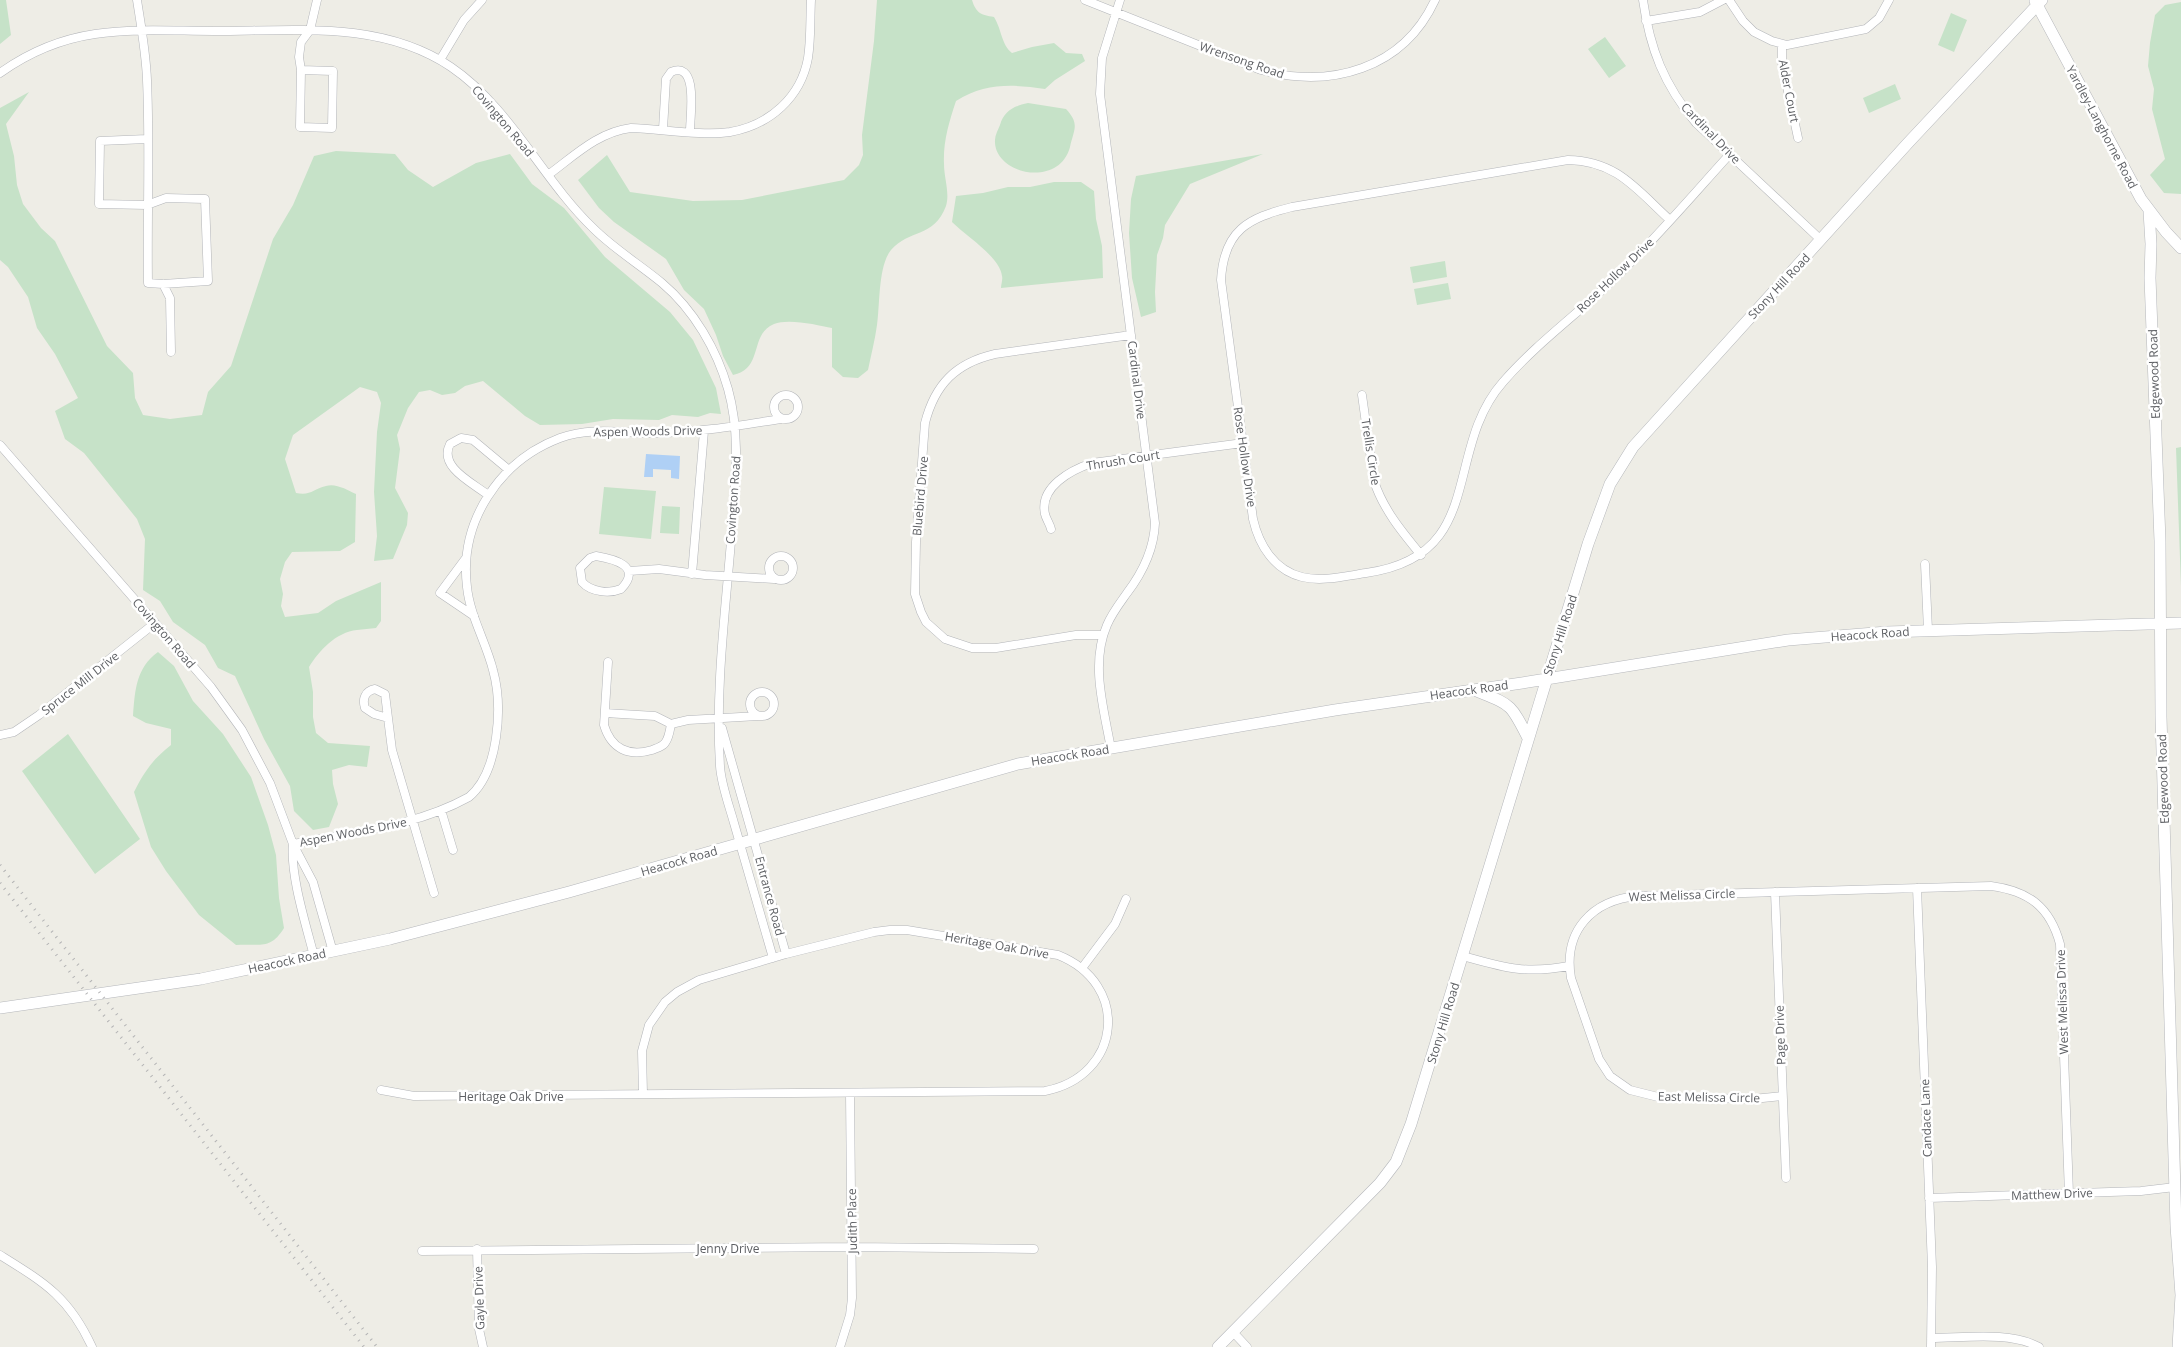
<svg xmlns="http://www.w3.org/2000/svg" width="2181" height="1347" viewBox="0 0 2181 1347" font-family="'Open Sans',sans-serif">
	<rect width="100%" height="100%" fill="#eeede6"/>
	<path fill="#c6e2c8" d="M0,0H6L11,35L0,44Z
		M877,0H972C976,13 981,15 994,17C1002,30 1001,44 1012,53L1032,47L1054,43L1066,53L1082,54L1085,61L1055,80L1045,89C1012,84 985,83 956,101C949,122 943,142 944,164C944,178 950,193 946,206C934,238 909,229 891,250C878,266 880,305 877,325C875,340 871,355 868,370L858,378L843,377L832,367V328C818,325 788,318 774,324C749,334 764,369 733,375L723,356L716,335L704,309L684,290L666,259L614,222L599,208L578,180L607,155L630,192L693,201L742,200L844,180L859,165L863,155L862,135L874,41Z
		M2181,2V194L2164,193L2150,175L2165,159L2152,109L2154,89L2148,66L2150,43L2155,15L2165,5Z
		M1951,13L1967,20L1954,52L1938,45Z
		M1605,37L1626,66L1609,78L1588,49Z
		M1895,84L1901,99L1869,113L1863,98Z
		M29,92L6,124L14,156L17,185L23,204L41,228L55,241L107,346L133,373L135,398L143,415L170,419L202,415L208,392L231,366L273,239L293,205L314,156L336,151L395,154L408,170L433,187L476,163L510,154L532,184L564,208L605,257L670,312L693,340L716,388L721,414L710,413L698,417L672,415L659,420L613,419L582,424L540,425L525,416L483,381L465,386L455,393L442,395L430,390L419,392L408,408L397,435L400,449L395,488L408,513L407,525L393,559L374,561L377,536L374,492L377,432L381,403L377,392L360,387L293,435L285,459L296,493C311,496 313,489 326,486C336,483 347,490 356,494L355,542L340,551L292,552L285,562L280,579L283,594L281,606L285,617L318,613L336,601L381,582V621L376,628C370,629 363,629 357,630C336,632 319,651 309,667L313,692V717L316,733L328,743L370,746L367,767L349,765L332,770L333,784L338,804L329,827L313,830L294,811L290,786L264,739L235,676L218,668L205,645L173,622L160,601L143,590L145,539L137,519L84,453L65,439L55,411L78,398L55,354L37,328L28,297L8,267L0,260V108Z
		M1028,103L1066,109C1080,124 1074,129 1070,147C1059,189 993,174 995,140C995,135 998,130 1000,125C1004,111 1014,106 1028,103Z
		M1263,154L1190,184L1165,225L1163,238L1157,255L1155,292L1156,312L1141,317L1132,278L1129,233L1131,199L1136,176Z
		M1054,182H1081L1094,191L1096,219L1102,246L1103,278L1001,288C1001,285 1003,279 1002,276C1000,257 966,236 952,222L956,196L983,193L1008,187H1030Z
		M1445,261L1447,277L1413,283L1410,267Z
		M1448,283L1451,299L1417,305L1414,289Z
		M2181,447V586L2176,448Z
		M604,487L656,491L651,539L599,534Z
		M662,506L680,507L679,534L660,533Z
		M158,652L174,666L193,701L223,734L251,777L268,825L276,855L279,898L284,928C270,951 259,943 236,945L199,915L166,871L151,847L134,792C144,772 153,759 171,745V729L146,723L133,716C135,690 136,668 158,652Z
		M68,734L140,839L95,874L22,771Z"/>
	<path fill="#afd0f5" d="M646,454L680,456L679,479L671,478V470L653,469V477H644Z"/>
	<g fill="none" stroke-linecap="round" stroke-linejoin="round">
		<g stroke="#b3b5b9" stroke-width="9">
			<path id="street" d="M137,0C141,26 146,53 147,80C150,147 147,216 148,283L163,284L208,281L205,199L166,198L147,205L99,204L100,141L147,139
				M1085,0L1261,70C1331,89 1403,69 1435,0
				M1643,0C1650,49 1664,85 1696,123L1821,240
				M1729,0L1743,21L1754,32L1772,41L1787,45L1866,29L1879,18L1889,0
				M1646,21L1700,12L1723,0
				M1782,44V63L1798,138
				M440,60L464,20L482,0
				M301,70L333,71L332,128L300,127L301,70L299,57L301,42L310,30L317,0
				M0,73C28,53 61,39 95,34C134,28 174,31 214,31C294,31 381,20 451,67C510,107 542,179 593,228C614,249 639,264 662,283C694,310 717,350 728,389C741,435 735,482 732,529C726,607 715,687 720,766C721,784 729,805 734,823C747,868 760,913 773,958
				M663,129L666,79L671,72C699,60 690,116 690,131
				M548,175C574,156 598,132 631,128C661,129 702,136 730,132C770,125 801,97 808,58C811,39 810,19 811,0
				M1670,220C1636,189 1617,161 1568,160L1292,207C1248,218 1224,230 1221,280L1253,519C1259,545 1274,570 1302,577C1322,582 1345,576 1366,573C1488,556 1442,451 1503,382C1535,345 1576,315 1611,282C1653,242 1691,197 1730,154
				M163,284L170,298L171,352
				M1362,395L1374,481C1383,509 1402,532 1421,555
				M774 407a12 12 0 1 1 24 0a12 12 0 1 1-24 0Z
				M0,445L211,687L242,730L270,783L293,844L313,882L333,952
				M488,495C473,483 438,467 450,444L461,438L473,440L509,470
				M1051,529C1050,524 1046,519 1045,514C1039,487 1071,470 1092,463L1243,443
				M596,556C614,559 643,566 621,589C609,594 591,592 582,582L580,568L590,558Z
				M769 568a12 12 0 1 1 24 0a12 12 0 1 1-24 0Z
				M466,558L440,593L474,616
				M1925,564L1928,630
				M629,571L659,569L705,575L774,579
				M692,574L704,431
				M1103,635H1076L996,648H972L945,639L926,622L921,612L915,594L916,542L925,423C935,384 956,363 995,354L1131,335
				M608,662L604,725C611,749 629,757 652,750C657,748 662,747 665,743C669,738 670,730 671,724
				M375,689L385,694L388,718L374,714L365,708C362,699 365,691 375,689Z
				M750 704a12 12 0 1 1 24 0a12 12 0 1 1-24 0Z
				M605,713L655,716L671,724L688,720L758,716
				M388,718L392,750L434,893
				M722,728L786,954
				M0,735L14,732L39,715L155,623
				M1111,749C1104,709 1090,664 1107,625C1112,613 1120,603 1127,593C1143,572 1154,549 1155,523L1100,94L1102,58L1120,0
				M441,810L453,850
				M293,844C352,832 415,827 469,797C499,772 503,706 493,670C486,642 470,616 467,587C459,522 499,461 560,438C593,426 627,434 661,433C702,432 741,425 781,419
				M293,844C290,875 306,925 314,956
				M1917,888L1932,1267L1931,1347
				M1775,892L1786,1178
				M1463,956C1506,968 1524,974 1569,966
				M1082,968L1115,924L1126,899
				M381,1090L414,1096L1045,1091C1122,1076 1131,984 1058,955L907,930H890L874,932L786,954L699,980L677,992L665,1002L649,1025L642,1051L643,1094
				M1782,1096L1753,1099L1658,1097L1630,1090L1610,1076L1599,1059L1571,978C1563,931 1592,900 1638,896L1991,886C2029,891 2050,907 2060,944L2069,1194
				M1929,1198L2141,1191L2175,1187
				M477,1249L479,1329L483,1347
				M422,1251L852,1247L1034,1249
				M0,1255C45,1283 69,1297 92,1347
				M1233,1332L1247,1347
				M1931,1338C1964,1338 2010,1331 2039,1347
				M840,1347L850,1315L852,1298L850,1093"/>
		</g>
		<g stroke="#b5b7bb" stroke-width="12">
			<path id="secondary" d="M2035,1L2141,199L2166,232L2181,248
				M2149,211L2151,244L2150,278L2160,541L2161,717L2176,1226L2181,1295L2178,1347
				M1474,690C1511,705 1510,702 1528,738
				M0,1008L201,979L390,939L569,892L1018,764L1335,710L1522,683L1788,640L1887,632L2181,623
				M1218,1347L1380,1183L1396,1162L1411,1124L1588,544L1610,484L1633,447L1908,143L2042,0"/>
		</g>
		<use href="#street" stroke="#fff" stroke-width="8"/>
		<use href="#secondary" stroke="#fff" stroke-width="11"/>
		<path stroke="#b4b4b5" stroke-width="3" stroke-dasharray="1 6" stroke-linecap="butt" d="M0,865L377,1347
			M0,883L364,1347"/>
	</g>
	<g text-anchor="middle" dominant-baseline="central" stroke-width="5" stroke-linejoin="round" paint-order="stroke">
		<g font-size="12" fill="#5e6064" stroke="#fff">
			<text transform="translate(1242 60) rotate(19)">Wrensong Road</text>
			<text transform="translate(1789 91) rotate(79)">Alder Court</text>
			<text transform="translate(503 121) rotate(50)">Covington Road</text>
			<text transform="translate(2102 127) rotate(62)">Yardley-Langhorne Road</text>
			<text transform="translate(1711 133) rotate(46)">Cardinal Drive</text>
			<text transform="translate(1615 275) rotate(-44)">Rose Hollow Drive</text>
			<text transform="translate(1779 286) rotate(-47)">Stony Hill Road</text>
			<text transform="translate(2154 374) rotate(-92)">Edgewood Road</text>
			<text transform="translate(1137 380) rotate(83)">Cardinal Drive</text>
			<text transform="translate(648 431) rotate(-1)">Aspen Woods Drive</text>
			<text transform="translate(1371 452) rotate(81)">Trellis Circle</text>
			<text transform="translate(1245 457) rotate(82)">Rose Hollow Drive</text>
			<text transform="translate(1123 460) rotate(-9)">Thrush Court</text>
			<text transform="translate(920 496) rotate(-85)">Bluebird Drive</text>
			<text transform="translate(733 500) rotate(-86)">Covington Road</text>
			<text transform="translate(164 633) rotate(49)">Covington Road</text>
			<text transform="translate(1870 634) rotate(-4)">Heacock Road</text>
			<text transform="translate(1560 635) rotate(-72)">Stony Hill Road</text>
			<text transform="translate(80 683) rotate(-38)">Spruce Mill Drive</text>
			<text transform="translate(1469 690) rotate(-8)">Heacock Road</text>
			<text transform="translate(1070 755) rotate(-9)">Heacock Road</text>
			<text transform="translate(2163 779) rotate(-92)">Edgewood Road</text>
			<text transform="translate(353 832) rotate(-11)">Aspen Woods Drive</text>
			<text transform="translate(679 861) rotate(-16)">Heacock Road</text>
			<text transform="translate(1682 895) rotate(-2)">West Melissa Circle</text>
			<text transform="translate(770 896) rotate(75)">Entrance Road</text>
			<text transform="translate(997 945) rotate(10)">Heritage Oak Drive</text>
			<text transform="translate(287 961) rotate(-12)">Heacock Road</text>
			<text transform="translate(2062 1002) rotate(-92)">West Melissa Drive</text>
			<text transform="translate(1443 1023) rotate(-73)">Stony Hill Road</text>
			<text transform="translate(1780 1035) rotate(-92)">Page Drive</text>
			<text x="511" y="1096">Heritage Oak Drive</text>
			<text transform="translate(1709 1097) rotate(1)">East Melissa Circle</text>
			<text transform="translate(1926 1118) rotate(-92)">Candace Lane</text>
			<text transform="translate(2052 1194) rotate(-2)">Matthew Drive</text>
			<text transform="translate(852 1221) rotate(-91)">Judith Place</text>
			<text x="728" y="1248">Jenny Drive</text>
			<text transform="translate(479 1298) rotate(-92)">Gayle Drive</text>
		</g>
	</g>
</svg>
